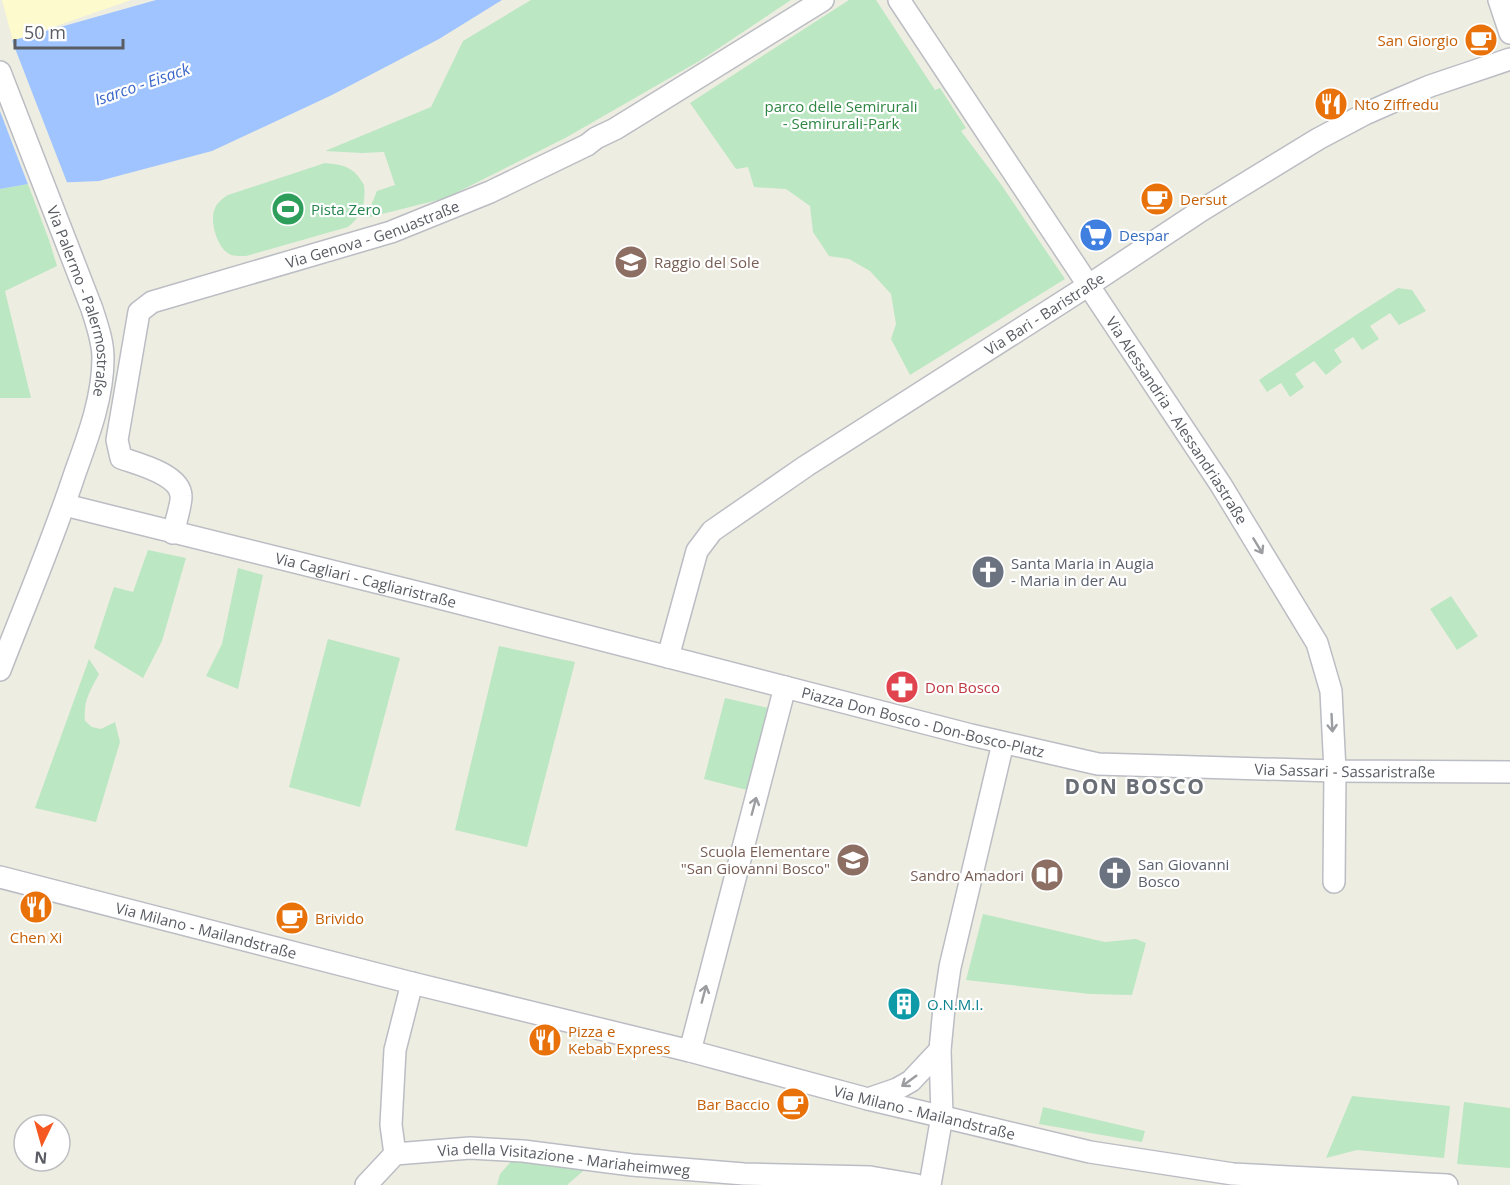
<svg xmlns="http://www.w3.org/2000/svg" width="1510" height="1185" viewBox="0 0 1510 1185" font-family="'Open Sans',sans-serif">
	<rect width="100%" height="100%" fill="#eeede1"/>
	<path fill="#bbe7c3" d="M531,0H791L701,60L567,137L446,198L366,218L377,191L395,185L384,152L362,153L325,151L431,107L463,41Z
		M849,0H876L935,90L940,88L966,128L961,131L1000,183L1065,279L910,375L891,339L896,324L891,294L870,271L849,259L829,256L813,232L810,206L786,189L754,187L748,167L736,169L690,103Z
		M325,163C345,165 354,167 364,185C366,203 362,216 348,227L246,256C241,256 235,256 231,255C217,249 209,221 215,208C217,203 223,198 228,195Z
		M28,184L49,240L57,266L5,291L31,398H0V189Z
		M1398,288L1412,290L1426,311L1399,325L1390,313L1370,326L1379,339L1362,350L1353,337L1334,350L1342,362L1326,375L1314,361L1295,374L1304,387L1290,397L1281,383L1267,392L1259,380L1359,313Z
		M148,550L186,558L162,641L143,678L94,648L114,587L133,592Z
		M238,568L263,575L238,689L206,676L222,644Z
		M1451,596L1478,636L1457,650L1430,609Z
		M328,639L400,658L360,807L289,787Z
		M499,646L575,662L527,847L455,830Z
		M89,659L99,674C90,691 83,701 85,721L92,727L101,729L115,722L120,742L96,822L35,808Z
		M725,698L768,708L747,790L704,779Z
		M983,914L1105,942L1136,939L1146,943L1132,995L1090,994L966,980Z
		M1352,1096L1450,1106L1444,1158L1357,1150L1326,1158Z
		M1464,1102L1510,1108V1168L1457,1164Z
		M1043,1107L1145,1131L1142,1142L1039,1124Z
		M517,1155L590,1165L567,1185H497L500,1174Z"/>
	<path fill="#fdfacd" d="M2,0H131L13,41Z"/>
	<path fill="#a0c4ff" d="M156,0H502L439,39L332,95L212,151L99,181L28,184L0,189V44Z"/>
	<path fill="#eeede1" d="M11,38L68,185L29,187L0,111V41Z"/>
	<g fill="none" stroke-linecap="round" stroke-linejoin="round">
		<g stroke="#bbbdc4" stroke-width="24">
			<g id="minor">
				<path id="s1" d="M899,0L1221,485L1317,643L1331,691L1335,771L1334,882"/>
				<path d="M1499,0L1510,33"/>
				<path id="s2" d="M0,72L92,309C97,325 103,341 103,358C103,398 88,437 75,473C53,540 25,605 0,670"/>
				<path id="s3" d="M65,505L428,595L971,735L1098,764L1335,771L1510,772"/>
				<path id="s4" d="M173,533C175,525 182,502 181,496C180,474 138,464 121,458L117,440L139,312L152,302L391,232L490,192L587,145L596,138L615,129L823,0"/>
				<path id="s5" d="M668,657L697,551L712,531L806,466L1089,285L1202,210L1318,139L1365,114L1399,99L1430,86L1510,59"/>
				<path id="s6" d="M0,877L412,983L690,1051L868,1099L1090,1152L1233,1174L1447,1185"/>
				<path d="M690,1051L785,687"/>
				<path d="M868,1099L897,1089L911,1081L940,1050"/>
				<path d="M395,1154L391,1125L395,1050L412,983"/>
				<path id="s7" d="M366,1185L395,1154L470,1148L523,1151L632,1165L744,1174L870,1177L917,1185"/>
				<path d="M930,1185L942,1116L940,1050L944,1008L950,967L1003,743"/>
			</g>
		</g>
		<use href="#minor" stroke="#fff" stroke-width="21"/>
	</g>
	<defs><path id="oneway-shaft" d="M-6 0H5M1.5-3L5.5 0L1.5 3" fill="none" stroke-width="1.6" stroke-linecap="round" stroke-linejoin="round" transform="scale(1.5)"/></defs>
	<g stroke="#9b9da1">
		<use href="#oneway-shaft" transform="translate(1258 546) rotate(59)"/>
		<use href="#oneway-shaft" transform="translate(1332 723) rotate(87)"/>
		<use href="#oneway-shaft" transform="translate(754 806) rotate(-75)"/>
		<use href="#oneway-shaft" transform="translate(704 994) rotate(-75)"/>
		<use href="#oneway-shaft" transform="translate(909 1081) rotate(144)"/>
	</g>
	<defs>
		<g id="cafe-disc" transform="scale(1.725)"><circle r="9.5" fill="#e8710a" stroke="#fff"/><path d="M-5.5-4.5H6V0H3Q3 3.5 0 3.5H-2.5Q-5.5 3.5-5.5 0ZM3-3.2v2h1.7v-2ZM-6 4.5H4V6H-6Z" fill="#fff"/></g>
		<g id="restaurant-disc" transform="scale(1.725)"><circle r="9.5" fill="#e8710a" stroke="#fff"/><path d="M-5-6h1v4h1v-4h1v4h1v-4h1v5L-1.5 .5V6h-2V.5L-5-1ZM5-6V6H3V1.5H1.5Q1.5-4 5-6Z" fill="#fff"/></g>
		<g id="stadium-disc" transform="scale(1.725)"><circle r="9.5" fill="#2e9e5b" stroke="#fff"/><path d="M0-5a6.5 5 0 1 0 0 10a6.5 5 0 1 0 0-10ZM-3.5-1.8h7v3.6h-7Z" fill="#fff"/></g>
		<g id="supermarket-disc" transform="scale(1.725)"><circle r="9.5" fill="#3f7fe0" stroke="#fff"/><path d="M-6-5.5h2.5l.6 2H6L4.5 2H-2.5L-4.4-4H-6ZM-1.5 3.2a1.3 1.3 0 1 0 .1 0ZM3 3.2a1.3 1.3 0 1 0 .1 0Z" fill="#fff"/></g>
		<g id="school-disc" transform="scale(1.725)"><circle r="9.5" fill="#8d6e63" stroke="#fff"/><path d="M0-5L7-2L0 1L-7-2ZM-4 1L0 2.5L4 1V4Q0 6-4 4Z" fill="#fff"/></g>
		<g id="church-disc" transform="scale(1.725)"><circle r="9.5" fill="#6b7280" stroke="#fff"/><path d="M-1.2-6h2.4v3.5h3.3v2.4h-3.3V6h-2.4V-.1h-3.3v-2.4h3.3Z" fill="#fff"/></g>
		<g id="pharmacy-disc" transform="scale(1.725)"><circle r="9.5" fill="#e0444e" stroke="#fff"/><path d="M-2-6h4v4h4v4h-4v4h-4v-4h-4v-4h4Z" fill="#fff"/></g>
		<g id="library-disc" transform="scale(1.725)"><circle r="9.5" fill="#8d6e63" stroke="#fff"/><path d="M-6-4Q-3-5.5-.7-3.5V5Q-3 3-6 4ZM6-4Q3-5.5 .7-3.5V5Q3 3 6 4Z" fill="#fff"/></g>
		<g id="building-disc" transform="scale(1.725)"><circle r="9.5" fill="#0f9aa8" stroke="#fff"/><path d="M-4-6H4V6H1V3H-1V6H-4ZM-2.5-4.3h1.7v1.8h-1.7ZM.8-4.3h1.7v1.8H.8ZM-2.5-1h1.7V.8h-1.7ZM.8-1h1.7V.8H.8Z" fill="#fff"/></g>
	</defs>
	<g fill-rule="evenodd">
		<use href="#cafe-disc" x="1481" y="40"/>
		<use href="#restaurant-disc" x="1331" y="104"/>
		<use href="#cafe-disc" x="1157" y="199"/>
		<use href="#stadium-disc" x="288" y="209"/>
		<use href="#supermarket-disc" x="1096" y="235"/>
		<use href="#school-disc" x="631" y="262"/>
		<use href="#church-disc" x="988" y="572"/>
		<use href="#pharmacy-disc" x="902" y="687"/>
		<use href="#school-disc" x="853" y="860"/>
		<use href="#church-disc" x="1115" y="873"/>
		<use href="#library-disc" x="1047" y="875"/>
		<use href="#restaurant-disc" x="36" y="907"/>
		<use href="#cafe-disc" x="292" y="918"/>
		<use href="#building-disc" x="904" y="1004"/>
		<use href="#restaurant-disc" x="545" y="1040"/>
		<use href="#cafe-disc" x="793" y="1104"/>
	</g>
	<g text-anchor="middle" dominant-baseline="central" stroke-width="4.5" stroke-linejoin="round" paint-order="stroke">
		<g font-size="15" fill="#c56008" stroke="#fff" text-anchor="start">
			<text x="1458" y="40" text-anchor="end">San Giorgio</text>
			<text x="1354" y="104">Nto Ziffredu</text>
			<text x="1180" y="199">Dersut</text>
			<text x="315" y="918">Brivido</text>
			<text x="36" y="937" text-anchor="middle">Chen Xi</text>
			<text x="568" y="1031">Pizza e<tspan x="568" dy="17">Kebab Express</tspan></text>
			<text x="770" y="1104" text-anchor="end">Bar Baccio</text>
		</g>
		<g font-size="15" fill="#2e8642" stroke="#fff">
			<text x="841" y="106">parco delle Semirurali<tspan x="841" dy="17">- Semirurali-Park</tspan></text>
		</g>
		<g font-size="15" fill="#27864d" stroke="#fff" text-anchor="start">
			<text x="311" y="209">Pista Zero</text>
		</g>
		<g font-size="15" fill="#595c63" stroke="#fff">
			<text stroke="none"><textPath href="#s4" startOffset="508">Via Genova - Genuastraße</textPath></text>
			<text stroke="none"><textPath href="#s2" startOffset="244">Via Palermo - Palermostraße</textPath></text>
			<text stroke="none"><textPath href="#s5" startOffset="532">Via Bari - Baristraße</textPath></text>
			<text stroke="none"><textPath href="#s1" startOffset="504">Via Alessandria - Alessandriastraße</textPath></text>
			<text stroke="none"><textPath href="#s3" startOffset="310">Via Cagliari - Cagliaristraße</textPath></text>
			<text stroke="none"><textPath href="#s3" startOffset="885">Piazza Don Bosco - Don-Bosco-Platz</textPath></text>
			<text stroke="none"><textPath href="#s3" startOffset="1312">Via Sassari - Sassaristraße</textPath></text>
			<text stroke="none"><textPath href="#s6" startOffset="213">Via Milano - Mailandstraße</textPath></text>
			<text stroke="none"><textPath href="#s6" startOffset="954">Via Milano - Mailandstraße</textPath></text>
			<text stroke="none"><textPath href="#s7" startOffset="212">Via della Visitazione - Mariaheimweg</textPath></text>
		</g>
		<g font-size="15" fill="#366cbe" stroke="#fff" text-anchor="start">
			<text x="1119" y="235">Despar</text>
		</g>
		<g font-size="15" fill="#785e54" stroke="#fff" text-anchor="end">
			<text x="654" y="262" text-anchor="start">Raggio del Sole</text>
			<text x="830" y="851">Scuola Elementare<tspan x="830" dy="17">"San Giovanni Bosco"</tspan></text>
			<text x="1024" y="875">Sandro Amadori</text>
		</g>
		<g font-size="15" fill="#5b616d" stroke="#fff" text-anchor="start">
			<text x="1011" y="563">Santa Maria in Augia<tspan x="1011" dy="17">- Maria in der Au</tspan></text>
			<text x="1138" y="864">San Giovanni<tspan x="1138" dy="17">Bosco</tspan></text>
		</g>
		<g font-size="15" fill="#be3a42" stroke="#fff" text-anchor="start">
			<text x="925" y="687">Don Bosco</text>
		</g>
		<g font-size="15" fill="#0d838f" stroke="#fff" text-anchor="start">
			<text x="927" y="1004">O.N.M.I.</text>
		</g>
		<g font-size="16" font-style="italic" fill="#3a66ca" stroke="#fff">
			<text transform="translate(142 84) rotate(-19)">Isarco - Eisack</text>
		</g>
		<g font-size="21" font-weight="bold" letter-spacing="1.5" fill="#6a6e75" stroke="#fff">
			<text x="1135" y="786">DON BOSCO</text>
		</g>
	</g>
	<g transform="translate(42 1143) rotate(185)"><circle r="28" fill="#ffffff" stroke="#bdbec1" stroke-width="1.5"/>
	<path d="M0-4.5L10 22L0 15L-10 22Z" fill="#f55820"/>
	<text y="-9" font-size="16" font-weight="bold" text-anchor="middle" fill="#595c63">N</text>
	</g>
	<path d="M15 39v9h108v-9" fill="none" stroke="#595c63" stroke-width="3"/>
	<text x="24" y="39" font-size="18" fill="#595c63" stroke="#ffffff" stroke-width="4.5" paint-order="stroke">50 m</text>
</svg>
